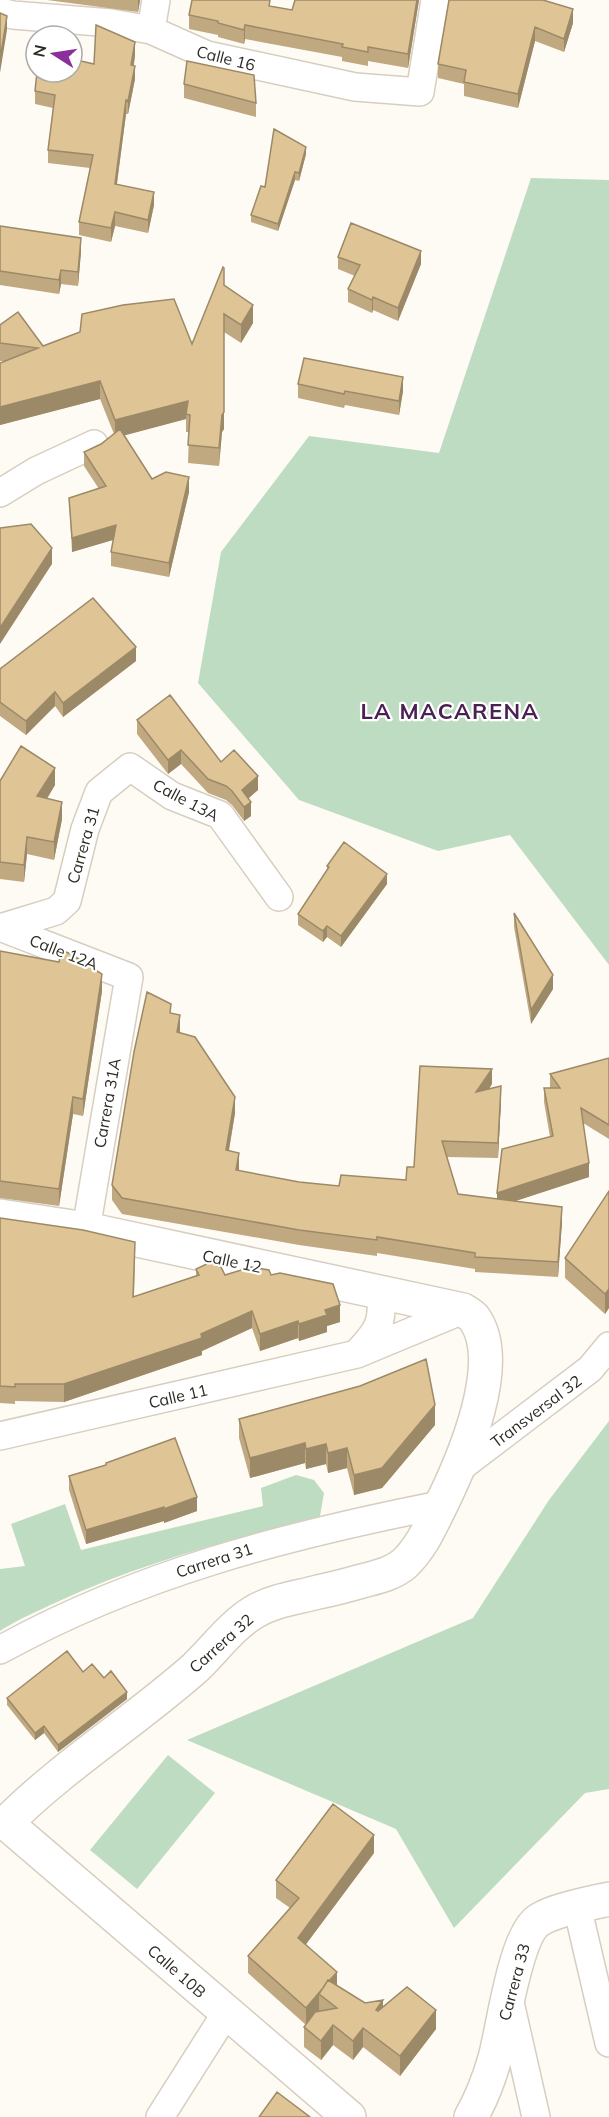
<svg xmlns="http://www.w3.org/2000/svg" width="609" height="2117" viewBox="0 0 609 2117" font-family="Mulish,sans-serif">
	<rect width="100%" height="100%" fill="#fefbf5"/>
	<path fill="#bedcc1" d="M531,178L609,180V965L510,835L438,851L299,800L198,683L221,552L309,436L439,453Z
		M609,1421V1789L585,1793L454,1928L396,1829L187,1740L473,1618L549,1500Z
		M296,1475L314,1480L324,1493L320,1516C231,1540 141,1563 57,1602C38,1611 18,1619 0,1631V1569L25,1566L11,1524L65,1504L81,1550L263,1506L261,1488Z
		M168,1755L215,1793L137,1889L90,1850Z"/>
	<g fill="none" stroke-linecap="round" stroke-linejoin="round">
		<g stroke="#d7cec0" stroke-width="30">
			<path id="minor" d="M0,12L13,15L111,23L151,30L207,55L355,87L420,92L435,0
				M151,30L156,0
				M0,493L36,471L94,444
				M0,927L129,977L86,1229
				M0,928L56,911L67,901L85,829L99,792L130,767L172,796L220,815L279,897
				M358,1352C379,1330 383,1323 381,1292
				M0,1436L357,1354L463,1310
				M457,1470L590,1369L609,1346
				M0,1650C137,1574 288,1535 440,1505
				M577,1906L609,2043
				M509,1998L536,2117
				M160,2117L226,2013"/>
		</g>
		<g stroke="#d7cec0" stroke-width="36">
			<path id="tertiary" d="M0,1216L86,1229L463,1310C466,1312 471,1315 474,1318C506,1362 463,1460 442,1503C431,1525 422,1547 404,1564C392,1574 377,1577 362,1581C348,1585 333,1589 318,1592C296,1598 274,1600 254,1612C231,1626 214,1650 195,1668C134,1722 64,1765 6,1823L349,2117
				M471,2117C482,2098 489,2079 495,2058C503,2029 515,1935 539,1920C554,1910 591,1903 609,1899"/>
		</g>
		<use href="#minor" stroke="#fff" stroke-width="27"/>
		<use href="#tertiary" stroke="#fff" stroke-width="33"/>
	</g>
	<path fill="#c0a980" d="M47,0H140L138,12Z
		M419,0L408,68L368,61V66L342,61V57L245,39L244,44L218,37V35L189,29V15L271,6L292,10Z
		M449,0L573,23L564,52L535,41L518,108L464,96V84L438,78V64Z
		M135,56L134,65L135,79L128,114H126L117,184L154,205L148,233L115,226L111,242L79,235V222L90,168L48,163V150L53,108L35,104V91L94,64Z
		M184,84L256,103V117L184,98Z
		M306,154L299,181L295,180L278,231L251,222V215L265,187Z
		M0,226L81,252L78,286L61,284L59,294L0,285Z
		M338,257L421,264L398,321L373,310L372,313L348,302V289L355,276L338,269Z
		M224,285L253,323L241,343L224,332V429L222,432L219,466L188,463L189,432H186V419L124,435L152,479L189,492L169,577L111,566V552L113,540L72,552L69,498L99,489L84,466V452L101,444L114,434L100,399L0,425V363L4,361H0V325L43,346L192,344Z
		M298,384L403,391L399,415L345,405L344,408L298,398Z
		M136,661L63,717L55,706L26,735L0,716V669Z
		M137,720L221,762L258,790L248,798L251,816L244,821L232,805L226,800L208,793L181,764L168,774L137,734Z
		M0,781L55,785L47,799L62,819L54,860L27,854L24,882L0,879Z
		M327,866L387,884L341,947L327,937L323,942L298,925V914L327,870Z
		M514,913L553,989L531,1024L514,927Z
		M0,951L102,991L83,1116L73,1114L59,1206L0,1198Z
		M171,1013L180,1030V1033L235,1113L229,1151L239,1168V1171L299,1182L339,1186L406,1180L414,1167L492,1084L489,1089L501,1101L498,1158L447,1157L458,1194L497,1199L550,1137L544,1102V1088H550V1074L609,1058V1139L583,1123L589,1177L515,1201L562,1222L558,1277L475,1272V1269L377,1253V1256L299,1245L122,1214L112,1200V1185Z
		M609,1191V1308L605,1314L565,1278V1258Z
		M0,1218L135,1259L134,1297L196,1276V1269L225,1275H271L340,1322L327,1326V1332L299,1341L298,1338L260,1351L252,1328L202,1351V1355L64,1402L15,1401V1404L0,1403Z
		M239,1419L435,1425L382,1488L354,1495L347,1468L328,1473L326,1464L306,1469L305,1463L250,1478L239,1438Z
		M69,1476L197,1511L164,1523V1521L86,1544L69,1490Z
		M83,1672L104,1678L127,1699L58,1752L44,1733L35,1740L7,1705V1698Z
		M374,1853L306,1944L337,1986L365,2003L383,2007L436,2029L400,2076L363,2047L353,2060L333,2045L321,2060L304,2047V2027L306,2025L248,1973V1956L290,1908L276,1898V1880Z"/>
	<path fill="#9c8968" d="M138,0H140L138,12Z
		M417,0H419L408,68V54Z
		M573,9V23L564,52V39Z
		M7,16V30L0,73V59Z
		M245,25V39L244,44V30Z
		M535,27V41L518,108V94Z
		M135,42V56L131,78V65Z
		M135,66V79L128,114V101Z
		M126,100V114L115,197V184Z
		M306,147V154L299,181V173Z
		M295,172V180L278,231V224Z
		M154,192V205L148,233V220Z
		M115,212V226L111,242V228Z
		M81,238V252L78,286V272Z
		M421,251V264L398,321V308Z
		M61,270V284L59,294V280Z
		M373,297V310L372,313V300Z
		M253,305V323L241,343V325Z
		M224,314V429L222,432L219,466Z
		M403,377V391L399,415V401Z
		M100,381V399L0,425V407Z
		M188,401L186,419L115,438V420Z
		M189,477V492L169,577V563Z
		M116,525V539L72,552V538Z
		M52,548V564L0,644V628Z
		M136,647V661L63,717V703Z
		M55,692V706L26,735V721Z
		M181,750V764L168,774V760Z
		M55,768V785L37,814V796Z
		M258,776V790L242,804V790Z
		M62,802V819L54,860V842Z
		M251,802V816L244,821V807Z
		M27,837V854L24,882V865Z
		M387,874V884L341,947V936Z
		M327,926V937L323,942V931Z
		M102,974V991L83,1116V1099Z
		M553,975V989L531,1024V1010Z
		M180,1015V1030L177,1048V1032Z
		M492,1069V1084L476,1108V1092Z
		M501,1086V1101L498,1158V1143Z
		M73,1097V1114L59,1206V1189Z
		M235,1097V1113L226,1166V1150Z
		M239,1153V1168L236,1186V1170Z
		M589,1163V1177L497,1207V1193Z
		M562,1207V1222L558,1277V1262Z
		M609,1289V1308L605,1314V1294Z
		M340,1305V1322L327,1326V1332L299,1341V1324L325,1310Z
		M252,1311V1328L202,1351V1355L64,1402V1384L201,1334Z
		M298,1321V1338L260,1351V1334Z
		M435,1405V1425L382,1488L354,1495V1475Z
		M305,1443V1463L250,1478V1458Z
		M326,1444V1464L306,1469V1449Z
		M347,1448V1468L328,1473V1453Z
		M197,1497V1511L164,1523V1509Z
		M164,1507V1521L86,1544V1530Z
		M127,1692V1699L58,1752V1745Z
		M44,1726V1733L35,1740V1733Z
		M374,1835V1853L298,1955V1938Z
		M337,1972V1990L319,1994V2010L306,2025V2008Z
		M383,2000V2020L376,2010Z
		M436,2010V2029L400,2076V2056Z
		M333,2025V2045L321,2060V2041Z
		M363,2028V2047L353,2060V2041Z"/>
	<path fill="#dfc495" stroke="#9c8968" stroke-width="1.5" d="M192,0H270L269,6L292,10L295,0H417L408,54L368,47V52L342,47L343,44L245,25L244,30L218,23V21L189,15Z
		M449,0H543L573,9L564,39L535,27L518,94L464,82L466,70L438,64Z
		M0,13L7,16L0,59Z
		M96,25L135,42L131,65L135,66L128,101L126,100L115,184L154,192L148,220L115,212L111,228L79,222L93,155L48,150L55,95L35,91L37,72H72V59L94,64Z
		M187,61L254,75L256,103L184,84Z
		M274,129L306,147L299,173L295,172L278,224L251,215L261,186L265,187Z
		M351,223L421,251L398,308L373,297L372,300L348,289L360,265L338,257Z
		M0,226L81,238L78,272L61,270L59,280L0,271Z
		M223,267L224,268V285L253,305L241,325L224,314V412L222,415L219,448L188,445L190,415L186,414L188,401L115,420L100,381L0,407V363L38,348L0,343V325L18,312L43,346L80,332L82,314L123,305L174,299L192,344Z
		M304,358L403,377L399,401L345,391L344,394L298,384Z
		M120,429L152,479L166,472L189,477L169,563L111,552L116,525L72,538L69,498L106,486L84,452L101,444Z
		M31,524L52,548L0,628V528Z
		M93,598L136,647L63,703L55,692L26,721L0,702V669Z
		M170,695L221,762L234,750L258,776L242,790L251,802L244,807L232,791L226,786L208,779L181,750L168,760L137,720Z
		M21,746L55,768L37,796L62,802L54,842L27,837L24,865L0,862V781Z
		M344,842L387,874L341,936L327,926L323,931L298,914L329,867L327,866Z
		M514,913L553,975L531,1010Z
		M61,950L71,954L102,974L83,1099L73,1097L59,1189L0,1181V951L59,962Z
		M147,992L171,1004L170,1013L180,1015L177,1032L195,1037L235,1097L226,1150L239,1153L236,1170L299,1182L339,1186L341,1175L406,1180L407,1167H414L420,1066L492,1069L476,1092L501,1086L498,1143L442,1141L458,1194L562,1207L558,1262L475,1257V1253L377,1237V1240L299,1230L122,1198L112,1185L134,1052Z
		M609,1058V1125L581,1108L589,1163L497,1193L502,1149L553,1136L544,1088H560L550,1074Z
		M609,1191V1289L605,1294L565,1258Z
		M0,1218L83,1230L135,1242L133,1297L199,1275L196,1269L217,1259L225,1275L251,1267L269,1270L271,1275L280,1273L333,1284L340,1305L325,1310L327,1315L299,1324L298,1321L260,1334L252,1311L201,1334L202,1338L64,1384H15V1387L0,1386Z
		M426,1359L435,1405L382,1468L354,1475L347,1448L328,1453L326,1444L306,1449L305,1443L250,1458L239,1419L360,1386Z
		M175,1438L197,1497L164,1509V1507L86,1530L69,1476L106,1465V1463Z
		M67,1651L83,1672L92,1664L104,1678L111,1671L127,1692L58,1745L44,1726L35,1733L7,1698Z
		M333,1804L374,1835L298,1938L337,1972L329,1981L328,1980L323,1988L306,2008L248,1956L299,1898L276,1880Z
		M328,1980L365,2003L383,2000L376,2010L378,2011L407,1987L436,2010L400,2056L363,2028L353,2041L333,2025L321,2041L304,2027L315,2012L337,2008L319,1994Z
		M277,2092L310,2117H259Z"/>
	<g text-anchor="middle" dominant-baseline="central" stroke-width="4.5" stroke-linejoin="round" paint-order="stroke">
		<g font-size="16" fill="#2e2b25" stroke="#fff">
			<text transform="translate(226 58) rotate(14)">Calle 16</text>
			<text transform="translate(186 800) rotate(28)">Calle 13A</text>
			<text transform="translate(83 845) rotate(-74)">Carrera 31</text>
			<text transform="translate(64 952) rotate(21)">Calle 12A</text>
			<text transform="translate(107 1103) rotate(-80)">Carrera 31A</text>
			<text transform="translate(232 1261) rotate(12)">Calle 12</text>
			<text transform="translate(178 1396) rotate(-13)">Calle 11</text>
			<text transform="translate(536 1411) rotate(-37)">Transversal 32</text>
			<text transform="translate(214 1560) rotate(-18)">Carrera 31</text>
			<text transform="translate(221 1643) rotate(-42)">Carrera 32</text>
			<text transform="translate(177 1971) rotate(41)">Calle 10B</text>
			<text transform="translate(514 1982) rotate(-75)">Carrera 33</text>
		</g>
		<g font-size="22" font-weight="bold" letter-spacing="1.5" fill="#4b2053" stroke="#fff">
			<text x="450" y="711">LA MACARENA</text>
		</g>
	</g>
	<g transform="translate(54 54) rotate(282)"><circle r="28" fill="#ffffff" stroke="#abaaa8" stroke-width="1.5"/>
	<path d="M0-4.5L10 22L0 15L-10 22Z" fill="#8a2f9b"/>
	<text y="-9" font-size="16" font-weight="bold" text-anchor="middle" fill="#2e2b25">N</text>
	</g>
</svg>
